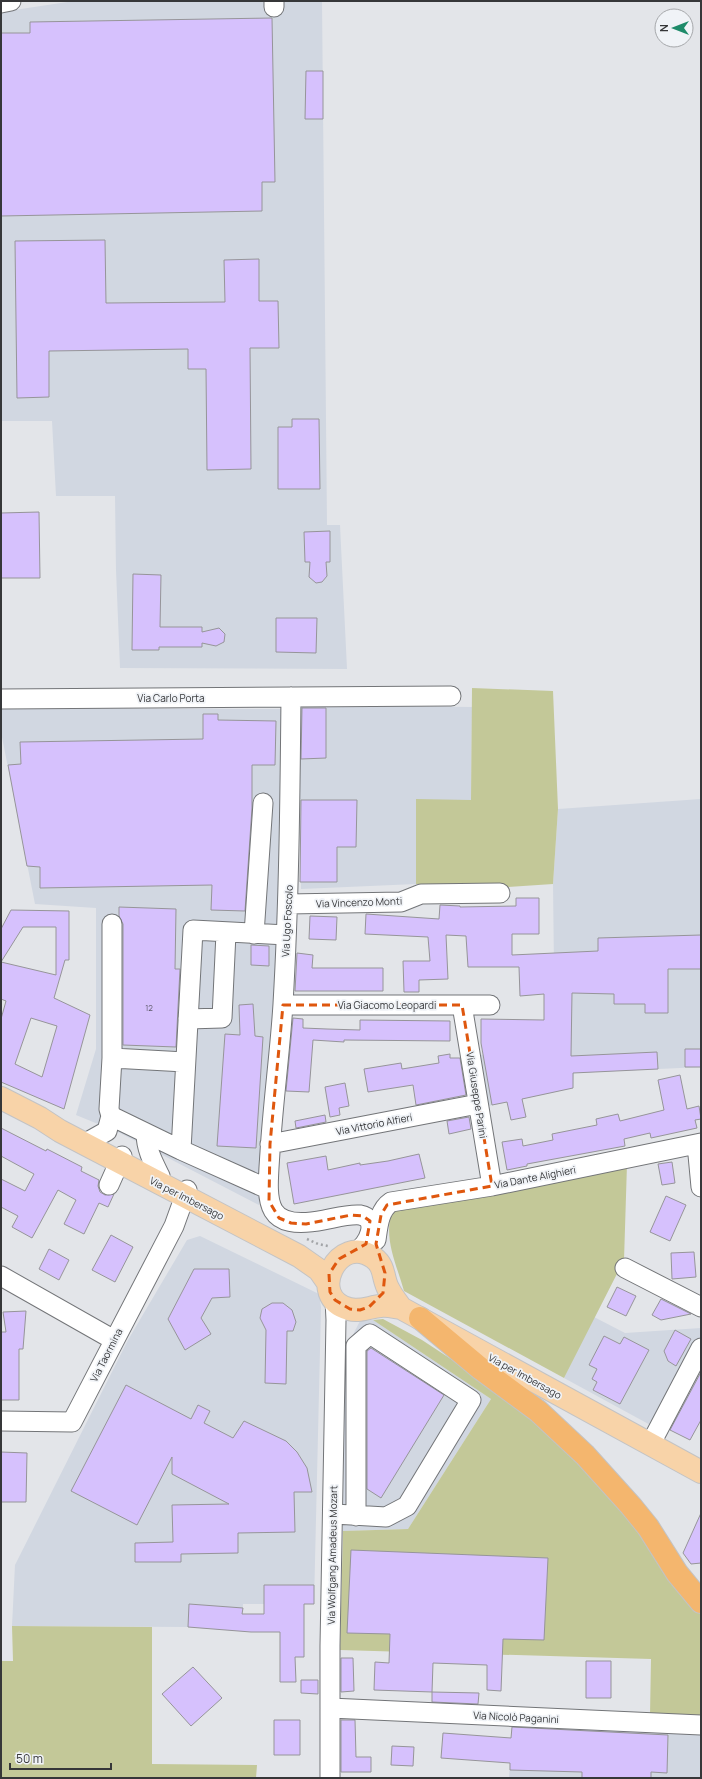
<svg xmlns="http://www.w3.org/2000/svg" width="702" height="1779" viewBox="0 0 702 1779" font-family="Manrope,sans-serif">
	<rect width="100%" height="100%" fill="#e3e5e9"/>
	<path fill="#d1d7e1" d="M74,1H322L327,525H340L347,669L120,668L116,570L115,496H56L52,421H1V12Z
		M299,705L472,707L471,800H416V884L301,889Z
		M1,708L281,709L279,925L259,1205L120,1133L76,1115L96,1049V908L35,904L1,732Z
		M701,799V1067L574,1073L573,1088L484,1107L476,1055L555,1052L553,884L558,809Z
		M200,1236L319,1294L321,1307L314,1604H243L241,1631L188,1627L12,1626L15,1565L128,1340L187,1240Z
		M594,1317L625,1333L701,1328V1337L654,1427L564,1378Z
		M373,1320L491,1399L408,1529L343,1531L344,1352L360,1321Z
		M512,1727L701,1734V1778H509Z"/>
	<path fill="#c3c898" d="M472,688L553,691L558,809L553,884L508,887L416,884V799L471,800Z
		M627,1164L624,1260L564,1378L404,1291C397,1265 381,1234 394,1208Z
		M383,1319L422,1340L495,1388L533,1419L614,1496L701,1612V1715H650L651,1659L340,1650L343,1531L408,1529L491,1399L373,1320Z
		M12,1626L152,1627V1764L257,1765L256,1778H1V1661H13Z"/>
	<path fill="#d6c1fd" stroke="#969599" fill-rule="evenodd" d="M272,18L275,182H262V211L1,216V33H30V22Z
		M306,71H323V119H305Z
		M105,240L106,303L225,302L224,260L259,259V301H278L279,348H250L251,469L207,470L206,369H188V349L49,351V397L17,398L15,241Z
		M292,419H319L320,489H278V427H292Z
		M39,512L40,578H1V513Z
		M330,531V562H326L327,576L322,582L316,583L309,577L310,562H305L304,532Z
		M133,574L161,575L160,627H202V632L219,628L225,634L224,642L216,646L202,643V647H159V650H132Z
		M276,618H317L316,653L276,652Z
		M302,708H326V758L301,759Z
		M203,714H218V720L276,721L275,765H252V808L245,911L211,910L212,885L40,888V867L27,866L8,765L21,764L20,742L203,739Z
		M301,800H357L356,847H337V882H300Z
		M516,898H539V934H512V955L598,951V938L701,935V969H668V1013H645V1004H614V994L572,993L571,1056L657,1052L658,1069L573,1073V1088L522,1099L526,1117L511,1120L507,1102L492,1105L481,1043V1019L544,1020V994L520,996L519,967H468L466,936L446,935L448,979L419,980V992H404L403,961H430L428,937L365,934L366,914L439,919L440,905L460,906V907L516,906Z
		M119,907L176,909L175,969H180L176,1047L123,1045V924L119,916Z
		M11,910L69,911V960H65L54,998L90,1015L64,1109L1,1082V1019L6,1001L1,999V962L56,975V927H23L1,962V929ZM31,1018L57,1026L42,1077L15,1064Z
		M310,916L337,917L336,940L309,939Z
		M251,945L269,946V966L251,965Z
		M297,953L313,955L312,968H383V991H295Z
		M253,1004L255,1036L263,1037L256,1148L217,1146L225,1034L240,1035L239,1005Z
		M293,1018L303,1019V1028L327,1029L360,1030V1020L450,1021V1041L344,1040V1042L313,1040L309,1092L286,1091Z
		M685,1049H701V1067H685Z
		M450,1054V1058H460L466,1095L416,1105L413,1085L368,1092L364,1069L401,1063L402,1069L439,1063L438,1056Z
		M680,1075L687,1109L699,1106L701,1119L695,1120L697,1128L651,1138L650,1133L624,1139L625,1146L527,1164V1166L507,1170L502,1142L522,1139L523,1146L553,1140L552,1134L597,1125L596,1119L618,1114L620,1121L664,1110L658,1080Z
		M345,1083L349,1106L339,1108L340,1115L330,1117L325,1087Z
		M325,1115L326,1122L296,1128L295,1121Z
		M469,1117L471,1129L449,1134L447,1121Z
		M1,1128L46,1151L47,1149L82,1167L81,1171L99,1180L98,1186L100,1192L105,1195L114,1194L108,1207L99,1203L84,1234L64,1224L76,1200L58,1190L32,1238L12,1227L18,1216L1,1207V1179L25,1191L34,1174L1,1156Z
		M419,1154L425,1178L294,1204L287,1163L326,1156L328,1170L360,1163V1165L388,1161Z
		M672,1162L675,1183L662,1185L658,1164Z
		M666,1196L686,1205L670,1241L650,1232Z
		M111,1235L133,1247L115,1282L92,1270Z
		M49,1249L69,1260L59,1280L39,1269Z
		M694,1252L696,1277L672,1279L671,1253Z
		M194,1269H229L230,1297L212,1298L201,1318L211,1334L185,1350L168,1319Z
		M617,1287L636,1296L626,1316L607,1307Z
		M661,1299L691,1314L661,1320L652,1315Z
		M272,1303H283L292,1310L296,1322L293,1331H287L286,1384L265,1383L266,1330L260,1318L262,1309Z
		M26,1311L23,1349H19V1400H1V1332H6L3,1312Z
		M675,1330L691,1339L676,1366L668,1361L664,1351Z
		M604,1336L620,1344L624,1337L649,1350L620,1404L593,1390L597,1382L592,1379L597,1369L589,1365Z
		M371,1348L444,1395L381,1498L367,1489V1351Z
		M701,1372V1420L690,1440L670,1430Z
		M126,1385L191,1419L198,1405L210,1411L204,1423L233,1438L244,1421L286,1441L297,1452L307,1468L312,1492H294L295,1532L238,1533V1553L181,1554V1562H135V1543L173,1542L172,1505L229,1504L172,1474V1457L137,1525L71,1491Z
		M1,1452L27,1453L26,1502H1Z
		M701,1513V1563L691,1564L683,1553Z
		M351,1550L548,1558L544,1640L503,1639L501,1691L487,1690V1665L433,1663L432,1692L374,1690L375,1662L389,1663L390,1634L347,1633Z
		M264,1585H314V1604H304V1657H295L296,1682H280V1632H251L188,1627L189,1604L243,1608L242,1614H264Z
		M341,1658H353L354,1691L341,1692Z
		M586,1661H611V1698H586Z
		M193,1667L222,1698L191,1726L162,1694Z
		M301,1680H318V1694L301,1693Z
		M432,1692L479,1693L478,1704L432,1702Z
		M274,1720H300V1755H274Z
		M341,1720H355L356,1757H371V1772H341Z
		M512,1727L668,1735L667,1773L651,1772V1778H582V1772L510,1770V1763L441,1758L443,1733L511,1738Z
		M392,1746L414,1747L413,1766L391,1765Z"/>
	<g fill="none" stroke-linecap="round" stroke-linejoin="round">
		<g stroke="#737578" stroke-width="21">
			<path id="minor" d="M274,1V7
				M1,3L11,1
				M291,697C290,799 289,902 283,1004C280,1053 273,1102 270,1152C267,1200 261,1232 324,1220C335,1218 348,1214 360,1215C380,1218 369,1246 355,1252
				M1,699L451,696
				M288,904L401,902L421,894L500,893
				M254,934L263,803
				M283,1005H490
				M462,1005L492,1186
				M188,1019L222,1018L226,933
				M112,1058L185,1062
				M111,1116L181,1150L268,1189
				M146,1133C146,1149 153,1162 160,1176
				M91,1140L107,1131L111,1116L109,1109L112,1058V924
				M270,1144L478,1104
				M697,1144L701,1187
				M181,1150L193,930L286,935
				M109,1185L122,1156
				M376,1240C378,1226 379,1210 391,1202L492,1186L701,1143
				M625,1268L701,1307
				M1,1276L114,1340
				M1,1421L72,1422L174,1226L187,1190
				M650,1445L701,1348
				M334,1514L386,1517L407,1506L471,1400L370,1334L356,1346V1516
				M330,1708L701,1725
				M330,1778V1646L336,1320L335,1300"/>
		</g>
		<g stroke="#c3c3c4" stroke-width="24">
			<path id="major" d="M1,1098L40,1118L60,1131L299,1256L319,1270L328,1283
				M401,1308C397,1302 392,1296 389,1290C382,1279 386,1267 374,1258C338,1231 306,1298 349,1309C360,1312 370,1307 380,1306C387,1305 394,1307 401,1308L701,1472"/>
		</g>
		<g stroke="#c3c3c4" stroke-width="24">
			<path id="highway" d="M420,1318L481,1369L538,1411L585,1455L631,1506L648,1527L677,1573L701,1602"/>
		</g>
		<path stroke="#a2a4a7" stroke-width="2.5" stroke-dasharray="2 3" stroke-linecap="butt" d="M307,1239L318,1244L328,1246"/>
		<use href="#minor" stroke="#fff" stroke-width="19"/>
		<use href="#major" stroke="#f8d3a8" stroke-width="22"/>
		<use href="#highway" stroke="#f4b66e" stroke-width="22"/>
	</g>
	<path fill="none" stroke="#df570e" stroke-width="3" stroke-dasharray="8 5" stroke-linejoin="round" d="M283,1005H462L492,1186L387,1205L381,1215L376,1244L385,1273L383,1293L369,1307L360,1310L350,1309L335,1300L330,1292L329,1274L339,1259L366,1244L370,1221L363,1216L351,1215L306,1224L291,1223L279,1218L269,1201L270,1144Z"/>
	<g text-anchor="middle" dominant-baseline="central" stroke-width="3.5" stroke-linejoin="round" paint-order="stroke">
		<g font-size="8" fill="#5e5a6a">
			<text x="149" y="1007">12</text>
		</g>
		<g font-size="10" fill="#363739" stroke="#f0f3f7">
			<text x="171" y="698">Via Carlo Porta</text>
			<text transform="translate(359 902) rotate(-2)">Via Vincenzo Monti</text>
			<text transform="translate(287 921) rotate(-87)">Via Ugo Foscolo</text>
			<text x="387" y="1005">Via Giacomo Leopardi</text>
			<text transform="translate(477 1095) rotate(81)">Via Giuseppe Parini</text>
			<text transform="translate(374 1124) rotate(-11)">Via Vittorio Alfieri</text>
			<text transform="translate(535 1177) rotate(-11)">Via Dante Alighieri</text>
			<text transform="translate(187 1198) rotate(27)">Via per Imbersago</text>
			<text transform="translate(106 1355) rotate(-63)">Via Taormina</text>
			<text transform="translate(525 1376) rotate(29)">Via per Imbersago</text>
			<text transform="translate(332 1555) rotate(-89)">Via Wolfgang Amadeus Mozart</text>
			<text transform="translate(516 1717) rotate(3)">Via Nicolò Paganini</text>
		</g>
	</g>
	<rect width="702" height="1779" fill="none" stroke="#363739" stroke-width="4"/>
	<g transform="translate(674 28) rotate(270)"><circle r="19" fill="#f0f3f7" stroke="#a6a8ab"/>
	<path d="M0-3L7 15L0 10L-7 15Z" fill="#1e8b6a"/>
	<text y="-6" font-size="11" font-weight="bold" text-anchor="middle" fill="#363739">N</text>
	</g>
	<path d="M10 1763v6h101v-6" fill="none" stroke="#363739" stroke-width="2"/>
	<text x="16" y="1763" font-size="12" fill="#363739" stroke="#f0f3f7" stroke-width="3" paint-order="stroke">50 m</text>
</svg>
